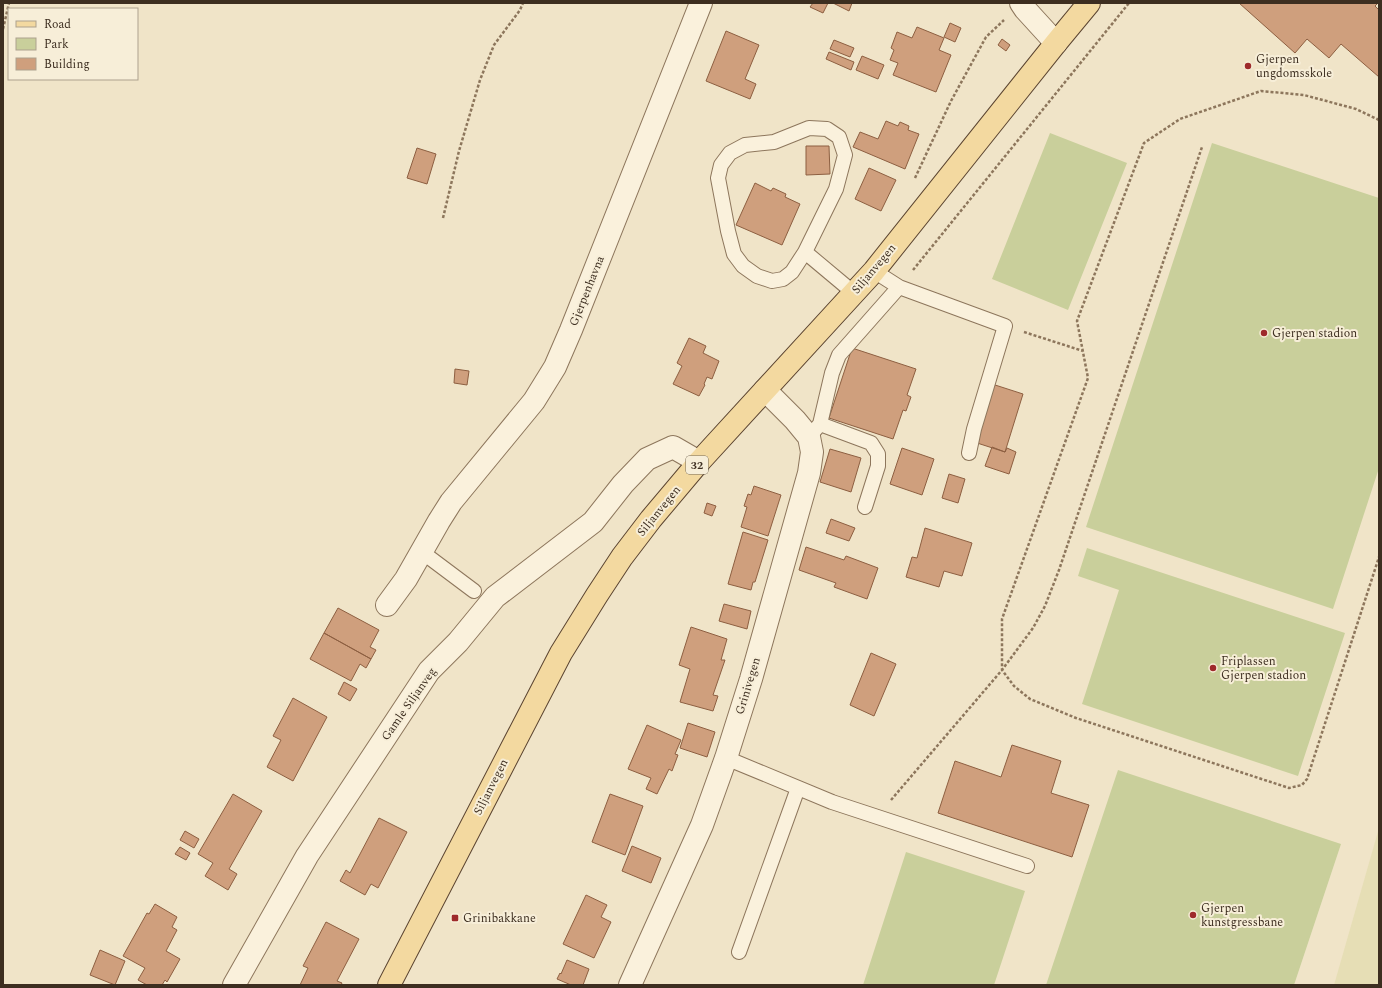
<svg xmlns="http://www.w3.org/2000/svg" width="1382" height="988" viewBox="0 0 1382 988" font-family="Spectral,serif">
	<rect width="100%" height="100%" fill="#f0e4c8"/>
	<path fill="#e6deb5" d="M1379,828V985H1334Z"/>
	<path fill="#c9cf9b" d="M1050,133L1127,163L1068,310L992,279Z
		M1212,143L1379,198V468L1333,609L1086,527Z
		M1087,548L1345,633L1298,776L1082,704L1119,590L1078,576Z
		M1118,770L1341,844L1294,985H1046Z
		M906,852L1025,891L994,985H863Z"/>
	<path fill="#cf9f7d" stroke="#8d5f41" d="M813,3H828L823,13L810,7Z
		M833,3H852L849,11Z
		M1239,3H1378L1375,6L1379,10V77L1341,44L1329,58L1307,39L1295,53Z
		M950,23L961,28L955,42L944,37Z
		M917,27L944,38L939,50L951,55L936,92L893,75L898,63L890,60L894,50L891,48L897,32L912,38Z
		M726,31L759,45L745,79L756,84L750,99L706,81Z
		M1002,39L1010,45L1006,51L998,45Z
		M834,40L854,48L850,57L830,49Z
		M829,52L854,62L851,70L826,59Z
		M862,56L884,65L878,79L856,70Z
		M886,121L898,126L900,122L909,126L908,130L919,134L905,169L853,147L860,132L878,139Z
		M806,146H829L830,174L806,175Z
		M417,148L436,154L427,184L407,178Z
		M869,168L896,180L881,211L855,199Z
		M755,183L771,191L773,188L786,194L785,197L800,204L782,245L736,225Z
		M689,338L706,346L703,353L719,361L712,379L707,377L704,384L705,385L699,396L673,384L682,366L677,363Z
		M852,348L916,369L907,395L911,397L906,411L903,410L893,439L829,418Z
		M455,369L469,371L467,385L454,383Z
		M992,384L1023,394L1005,452L974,442Z
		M992,447L1005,452L1007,448L1016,452L1009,474L985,466Z
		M902,448L934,459L922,495L890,484Z
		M830,449L861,458L851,492L820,482Z
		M949,474L965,479L958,503L942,498Z
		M754,486L781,495L768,536L741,527L747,507L744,506L748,494L751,495Z
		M707,503L716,506L712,516L704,513Z
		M831,519L855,528L849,541L826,533Z
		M925,528L972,543L962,576L944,571L939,587L906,577L912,557L917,558Z
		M743,532L768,540L755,582H753L751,590L728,584Z
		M806,547L844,560L846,556L878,568L867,599L834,587L836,583L799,570Z
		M724,604L751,611L747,629L719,621Z
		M338,608L379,630L370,647L376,650L371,659L324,633Z
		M691,627L727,639L721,660H725L713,695L718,696L713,711L680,702L690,669L679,665Z
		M324,633L371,659L366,668L360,664L351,681L310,659Z
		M871,653L896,664L874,716L850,705Z
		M344,682L357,689L350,701L338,694Z
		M293,698L327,717L293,781L267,767L281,740L273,736Z
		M688,723L715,732L707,757L680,748Z
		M647,725L681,740L675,754L678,755L672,771L669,769L657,794L646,789L651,778L628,769Z
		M1012,745L1061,761L1051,793L1089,805L1072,857L938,813L955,761L1001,777Z
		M233,794L262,811L229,869L237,874L228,890L205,876L213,863L198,854Z
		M610,794L643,806L625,855L592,842Z
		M379,818L407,832L378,888L371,884L365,895L340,881L346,870L350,873Z
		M185,831L199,839L194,848L180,840Z
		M632,846L661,858L651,883L622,871Z
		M180,847L190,853L186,860L175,854Z
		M586,895L607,905L601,917L611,922L594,958L563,944Z
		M155,904L177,917L172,927L177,930L166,951L180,959L167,982L165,980L162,985H147L138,980L145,968L123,956L147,913L149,914Z
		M326,922L359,939L337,981L342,983L341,985H300L308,968L303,966Z
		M100,950L125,961L115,985L90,975Z
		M567,960L589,969L583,985H571L557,979L560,973L561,974Z"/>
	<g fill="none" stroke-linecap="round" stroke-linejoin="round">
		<g stroke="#8d765c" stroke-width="16">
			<path id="service" d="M809,128L827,129L839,137L845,155L836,189L805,252L792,272L783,279L772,281L757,276L743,266L734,254L728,231L718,178L721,165L730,153L745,145L774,142Z
				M805,252L854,293
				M874,271L899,287L1005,326L974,429L969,453
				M820,424L871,443L878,454V466L865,507
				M809,437L820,424L832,373L839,355L899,287
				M422,552L474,591
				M726,758L832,802L1027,866
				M739,952L798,788"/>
		</g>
		<g stroke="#8d765c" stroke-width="24">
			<path id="minor" d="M1021,3L1025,9L1056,43
				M387,605L406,579L439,521L451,502L534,401L555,367L571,330L701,3
				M234,985L307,856L429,671L458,642L495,597L593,522L623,484L647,459L673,447L699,462
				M630,985L702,825L726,758L751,679L809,473L812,452L809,437L795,420L765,390"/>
		</g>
		<g stroke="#5b4430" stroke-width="24">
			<path id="primary" d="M389,985L561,653L597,595L622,557L651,519L699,462L874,271L1056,43L1089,3"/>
		</g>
		<path stroke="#8d765c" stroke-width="2.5" stroke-dasharray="3 2" stroke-linecap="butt" d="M3,29L9,3
			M1379,120L1356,109L1304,95L1261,91L1180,119L1144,143L1077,321L1088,378L1002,619V670L1014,686L1030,699L1076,718L1289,788L1302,785L1307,779L1379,557
			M915,178L951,101L986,37L1004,20
			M443,218L459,151L480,80L494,45L520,10L523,3
			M913,270L1129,3
			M1024,332L1083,351
			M891,800L1002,670L1033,628L1045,606L1059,570L1202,147"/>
		<use href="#service" stroke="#faf1dc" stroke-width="14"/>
		<use href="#minor" stroke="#faf1dc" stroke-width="22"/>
		<use href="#primary" stroke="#f3d9a0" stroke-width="22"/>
	</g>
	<g fill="#9e2a2b" stroke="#f7eed8" stroke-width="1.5">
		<circle cx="1248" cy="66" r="4"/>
		<circle cx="1264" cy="333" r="4"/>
		<circle cx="1213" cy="668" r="4"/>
		<circle cx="1193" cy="915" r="4"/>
		<rect x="451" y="914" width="8" height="8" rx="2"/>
	</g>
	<g text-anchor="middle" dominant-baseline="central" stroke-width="4" stroke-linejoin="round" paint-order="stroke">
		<rect fill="#f7eed8" stroke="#756857" stroke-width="1" x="686" y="456" width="22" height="18" rx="3"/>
		<g font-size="11" font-weight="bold" fill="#3d2e20">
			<text x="697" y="465">32</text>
		</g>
		<g font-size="12" fill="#3d2e20" stroke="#f7eed8" text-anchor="start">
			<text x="1256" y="59">Gjerpen<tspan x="1256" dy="14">ungdomsskole</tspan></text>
			<text x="1272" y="333">Gjerpen stadion</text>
			<text x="1221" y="661">Friplassen<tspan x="1221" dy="14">Gjerpen stadion</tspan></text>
			<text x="1201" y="908">Gjerpen<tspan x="1201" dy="14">kunstgressbane</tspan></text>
			<text x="463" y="918">Grinibakkane</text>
		</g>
		<g font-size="12" fill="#3d2e20" stroke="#f7eed8">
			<text transform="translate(874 269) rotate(-50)">Siljanvegen</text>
			<text transform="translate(587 291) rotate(-68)">Gjerpenhavna</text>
			<text transform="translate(659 511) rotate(-51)">Siljanvegen</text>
			<text transform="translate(748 686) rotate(-73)">Grinivegen</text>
			<text transform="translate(409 704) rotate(-55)">Gamle Siljanveg</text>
			<text transform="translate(491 787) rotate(-63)">Siljanvegen</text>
		</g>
	</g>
	<rect width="1382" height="988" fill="none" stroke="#3d2e20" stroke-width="8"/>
	<rect x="8" y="8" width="130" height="72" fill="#f7eed8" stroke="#ada18e"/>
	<rect x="16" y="21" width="20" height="6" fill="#f3d9a0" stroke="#ada18e"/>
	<text x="44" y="28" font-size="12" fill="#3d2e20">Road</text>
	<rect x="16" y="38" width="20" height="12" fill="#c9cf9b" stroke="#ada18e"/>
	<text x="44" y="48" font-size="12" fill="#3d2e20">Park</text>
	<rect x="16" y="58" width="20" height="12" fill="#cf9f7d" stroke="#ada18e"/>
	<text x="44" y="68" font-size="12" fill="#3d2e20">Building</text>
</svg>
